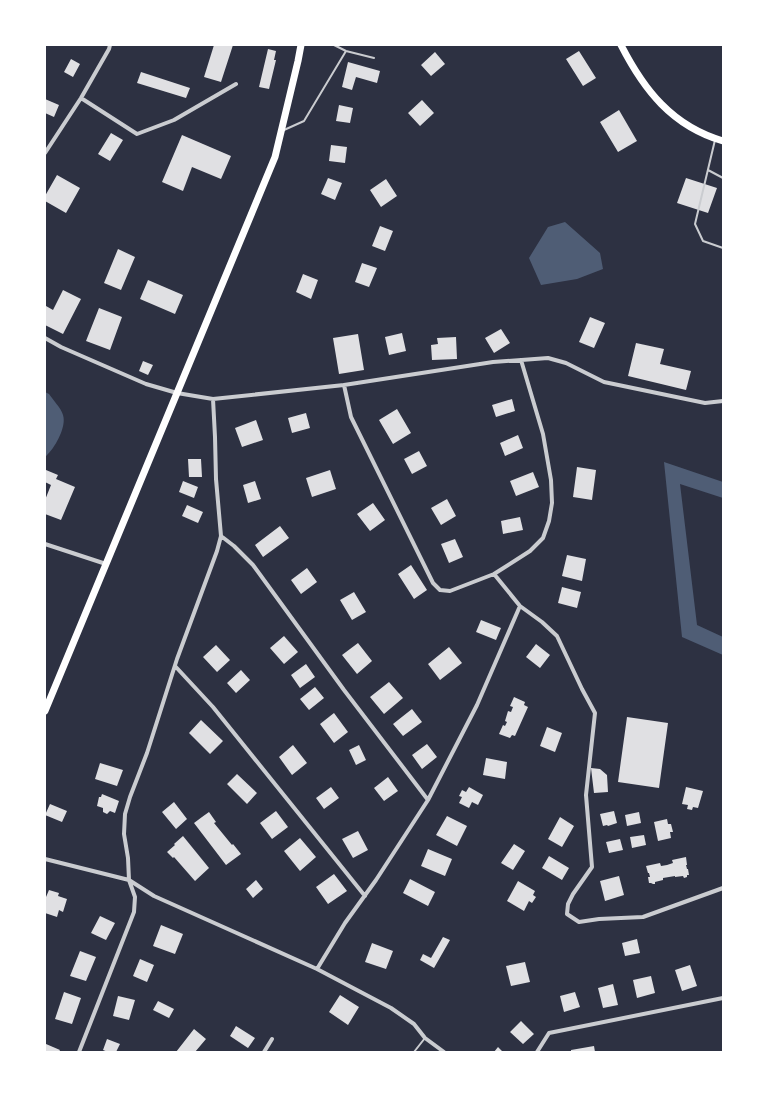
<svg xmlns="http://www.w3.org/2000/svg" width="768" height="1097" viewBox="0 0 768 1097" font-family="'Source Sans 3',sans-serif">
	<rect width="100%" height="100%" fill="#2d3142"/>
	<path fill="#4f5d75" d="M565,222L600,253L603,269L577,279L541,285L529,258L548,227Z
		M45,392L49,394C53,400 61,408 63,415C67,427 54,450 45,457Z
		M664,462L723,482V498L680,484L697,625L723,637V655L682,637Z"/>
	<path fill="#e0e0e3" d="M214,45H233L221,82L204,77Z
		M268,49L276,51L274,60H276L269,89L259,87Z
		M579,51L596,78L583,86L566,59Z
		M435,52L445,64L431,76L421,65Z
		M71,59L80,64L73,77L64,72Z
		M348,62L380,71L377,83L356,77L352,90L342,87Z
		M141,72L190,88L186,98L137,83Z
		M45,99L59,105L54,117L45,113Z
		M422,100L434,113L420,126L408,113Z
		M339,105L353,108L350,123L336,121Z
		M619,110L637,141L618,152L600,122Z
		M111,133L123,140L110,161L98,154Z
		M182,135L231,156L221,179L192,167L183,191L162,182Z
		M331,145L347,147L345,163L329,161Z
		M57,175L80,188L66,213L45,201V196Z
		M328,178L342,183L335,200L321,194Z
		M686,178L717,188L708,213L677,203Z
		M386,179L397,196L381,207L370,190Z
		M380,226L393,231L385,251L372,246Z
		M118,249L135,257L121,290L104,283Z
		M362,263L377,268L369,287L355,282Z
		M303,274L318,280L311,299L296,292Z
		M148,280L183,295L175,314L140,299Z
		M63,290L81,299L63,334L45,325V307L46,306L53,310Z
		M99,308L122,317L110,350L86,341Z
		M590,317L605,323L594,348L579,342Z
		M501,329L510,343L494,353L485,338Z
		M402,333L406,351L389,355L385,337Z
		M358,334L364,370L339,374L333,338Z
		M456,337L457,359L432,360L431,345L438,344L437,338Z
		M636,343L664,349L660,364L691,371L686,390L628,376Z
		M143,361L153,365L148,375L139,371Z
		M512,399L515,411L496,417L492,405Z
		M397,409L411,433L393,444L379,420Z
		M306,413L310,428L292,433L288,418Z
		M256,420L263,440L242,447L235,428Z
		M518,435L523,448L505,456L500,443Z
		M419,451L427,466L412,474L404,459Z
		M188,459H201L202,477H189Z
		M577,467L596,470L592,500L573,497Z
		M46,470L58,475L56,479L75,487L61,520L45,514V500L51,485L45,482Z
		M330,470L336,489L312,497L306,478Z
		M533,472L539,487L516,496L510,481Z
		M183,481L198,487L194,498L179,492Z
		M255,481L261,499L248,503L243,485Z
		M447,499L456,516L441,525L431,508Z
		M373,503L385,520L370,531L357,514Z
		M187,505L203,512L198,523L182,516Z
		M520,517L523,530L503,534L501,521Z
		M280,526L289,538L263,557L255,545Z
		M455,539L463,557L449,563L441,544Z
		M567,555L586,559L582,581L562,576Z
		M411,565L427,590L414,599L398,574Z
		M307,568L317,582L301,594L291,580Z
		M562,587L581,592L577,608L558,603Z
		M354,592L366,612L352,620L340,600Z
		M481,620L501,628L496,640L476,632Z
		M284,636L298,652L284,664L270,648Z
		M358,643L372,661L357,674L342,655Z
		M536,644L550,655L540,668L526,657Z
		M216,645L230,660L217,672L203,657Z
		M449,647L462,663L440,680L428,664Z
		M306,664L315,677L300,688L291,675Z
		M241,670L250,680L236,693L227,683Z
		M389,682L403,698L384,714L370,697Z
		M315,687L324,698L309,710L300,699Z
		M514,697L525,702L524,705L528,707L515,736L512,735L510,738L499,734L503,725L505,726L507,722L505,721L508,711L511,712L513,707L510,706Z
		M412,709L422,722L403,736L393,724Z
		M334,713L348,732L334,743L320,724Z
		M627,717L668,723L659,788L618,782Z
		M201,720L223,741L210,754L189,733Z
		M547,727L562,733L555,752L540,746Z
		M427,744L437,757L422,769L412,755Z
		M293,745L307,763L292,775L279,757Z
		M359,745L366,760L356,765L349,750Z
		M486,758L507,762L505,779L483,775Z
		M100,763L123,770L117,786L95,779Z
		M591,768L600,769L607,775L608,792L594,793Z
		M237,774L257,793L247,804L227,784Z
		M388,777L398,791L384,801L374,788Z
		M331,787L339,798L324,809L316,798Z
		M469,787L483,795L478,805L472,802L469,808L459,803L462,797L459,796L462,790L466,792Z
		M686,787L703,791L698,808L693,807L692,810L687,809L688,805L682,804Z
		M102,794L119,801L115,813L110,811L107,814L103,812V808L97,806L99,797H101Z
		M174,802L187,819L176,829L162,812Z
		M50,804L67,811L62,822L45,815Z
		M276,811L288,827L272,839L260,823Z
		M614,811L617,823L608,826L607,825L603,826L600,814Z
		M209,812L216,822L214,823L232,845L233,844L241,854L226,865L194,823L202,817Z
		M639,812L641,823L627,826L625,815Z
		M447,816L467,826L457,846L436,835Z
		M560,817L574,826L562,847L548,839Z
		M667,819L668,824H671L673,832H670L671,838L658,841L654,822Z
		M358,831L368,850L353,858L342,839Z
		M644,835L646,845L632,848L630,837Z
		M183,836L209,868L195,881L174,857L173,858L167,852L175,845L174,844Z
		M300,838L316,857L300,871L284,851Z
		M620,839L623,850L609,853L606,842Z
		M514,844L525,851L513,870L501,863Z
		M428,849L452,859L445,876L421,866Z
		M549,856L569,868L562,880L542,868Z
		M686,857L687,865H686L687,869H688L689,875H687V877L684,878L683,876L675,877V876L663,878V880L655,882V884H653L651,883H649L648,877H650L649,873H648L646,866L660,863L661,866L667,865L673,863L672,860Z
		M334,874L347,891L328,904L316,887Z
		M619,876L624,895L605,901L600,881Z
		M410,879L435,892L428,906L403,893Z
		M256,880L263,889L253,898L246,889Z
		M518,881L535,891L533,895L536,897L532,903L529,901L524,911L507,901Z
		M49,890L59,893L58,896L67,899L63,912L59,910L57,917L45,913V897H46Z
		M100,916L115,923L106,940L91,933Z
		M161,925L183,934L175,954L153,946Z
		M443,937L450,940L434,968L420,960L423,954L431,958Z
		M637,939L640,953L625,956L622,943Z
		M372,943L393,951L386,969L365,962Z
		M80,951L96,957L86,981L70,976Z
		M140,959L154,965L147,982L133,976Z
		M525,962L530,982L511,986L506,966Z
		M690,965L697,986L682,991L675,970Z
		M651,976L655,993L637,998L633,980Z
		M613,984L618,1005L603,1008L598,988Z
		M64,992L81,998L72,1024L55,1019Z
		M575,992L580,1007L564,1012L560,996Z
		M340,995L359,1007L348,1025L329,1012Z
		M118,996L135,1000L129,1020L113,1016Z
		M158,1001L174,1009L169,1018L153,1010Z
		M521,1021L534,1034L523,1044L510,1032Z
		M236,1026L255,1038L248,1048L230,1036Z
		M194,1029L206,1039L195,1052H176Z
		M107,1039L120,1044L116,1052H108L103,1050Z
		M46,1044L60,1050L59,1052H45Z
		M594,1046L595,1052H571V1050Z
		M498,1047L503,1052H494Z"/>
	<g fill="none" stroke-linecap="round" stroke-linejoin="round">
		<path stroke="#caccd0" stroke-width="2" d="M334,45L346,51L374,58
			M284,130L304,121L346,51
			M715,140L695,224L703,241L723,248
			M708,170L723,178
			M414,1052L425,1038"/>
		<path stroke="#caccd0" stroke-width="4" d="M81,98L137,134L174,120L236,84
			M45,153L81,98L109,49L110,45
			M45,338L61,347L146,384L177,393L213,399L344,385L493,362L548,358L566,363L604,382L705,403L723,401
			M344,385L351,417L433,583L440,590L450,591L494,574L530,551L543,538L549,521L552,503L551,480L543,434L521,360
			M221,536L234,546L253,565L344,690L428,800
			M45,544L106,564
			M494,574L520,606L542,622L557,636L582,689L595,713L586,795L592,867L573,894L568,904L567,914L579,922L599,919L643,917L723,888
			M175,666L213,707L365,896
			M45,859L129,880L154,896L317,969L391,1008L414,1024L425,1038L444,1052
			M317,969L345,923L376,880L428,800L477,705L520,606
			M79,1052L134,912L135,897L129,880L128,858L124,834L125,814L130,797L147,753L177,659L217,551L221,536L216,479L215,437L213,399
			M264,1052L272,1039
			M537,1052L549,1033L723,998"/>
		<path stroke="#fff" stroke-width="7" d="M621,45C644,90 672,126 723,141
			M45,711L275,157L298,61L301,45"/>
	</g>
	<rect width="768" height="1097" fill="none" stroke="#ffffff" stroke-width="92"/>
</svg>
